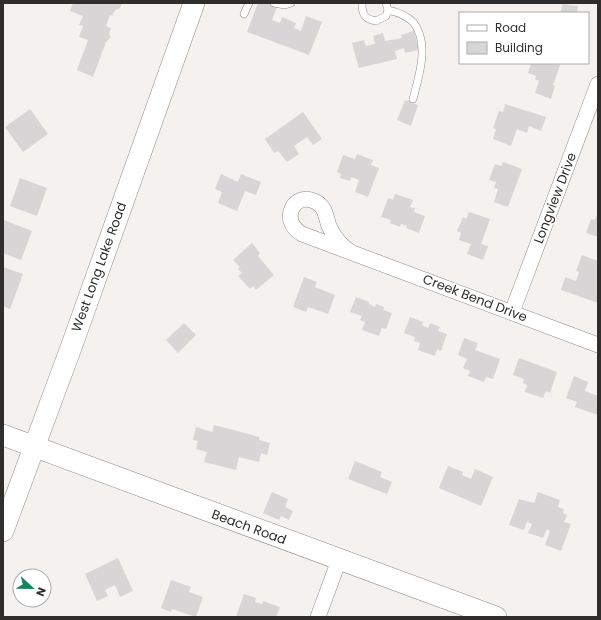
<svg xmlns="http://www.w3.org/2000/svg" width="601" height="620" viewBox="0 0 601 620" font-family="Poppins,sans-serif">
	<rect width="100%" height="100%" fill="#f5f1ef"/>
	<path fill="#d8d5d7" d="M73,3H122L120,8L115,10L112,16L110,15L106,26L111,28L109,34L111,37L106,42L93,77L77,70L88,40L79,37L83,26L79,25L83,16L70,11Z
		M258,3H266L277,7L272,20L280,23L282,17L296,23L294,28L301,31L306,16L322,22L309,55L247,32Z
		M562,4L578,6L577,13H561Z
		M414,31L419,50L405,53L404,48L395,51L397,59L359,68L352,43L364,40L366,46L375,44L373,36L383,33L385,41L402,38L401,35Z
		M531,63H561L553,85L555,86L551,99L535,93L539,81L535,79L536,76L528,73Z
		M405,100L418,105L411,126L397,120Z
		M505,104L546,117L541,131L529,126L527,133L517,129L511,146L493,139L496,129L493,128L499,111L503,112Z
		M30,109L48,134L23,152L5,127Z
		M303,112L322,139L313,145L307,137L294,146L299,154L287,162L278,151L274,153L265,139Z
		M357,154L373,160L371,165L379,168L368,197L355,192L359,180L351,177L350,181L340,178L341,174L337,172L343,155L355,159Z
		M503,162L522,169L508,207L494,202L498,189L494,188L496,182L489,180L495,164L501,166Z
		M221,174L238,182L241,174L261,182L256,195L245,191L237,211L218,203L222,192L215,189Z
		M20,178L47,188L37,216L10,206Z
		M395,194L413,200L410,207L415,208L414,212L425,216L419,233L406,228L407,226L401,224L400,227L390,223L391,220L381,217L388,198L393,200Z
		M469,212L490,219L481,244L488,246L483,260L467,254L471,244L459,240L461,233L457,231L463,217L466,219Z
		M598,212V237L586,233L591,219L595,220Z
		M4,220L32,231L21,260L3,253Z
		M252,243L260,253L258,256L274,275L256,290L253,286L250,289L238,276L242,273L238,269L240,267L233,260Z
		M582,255L598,261V303L561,290L565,277L576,281L579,272L576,271Z
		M3,267L23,274L10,309L3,306Z
		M304,277L317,282L315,287L335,295L328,314L308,307L306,312L293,307Z
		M356,297L369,302V304L375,307L376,304L384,307L383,310L392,313L386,329L382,328L379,336L362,330L365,322L360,320L362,316L350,312Z
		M410,317L423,322L422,325L428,328L430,323L440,327L438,331L447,334L441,351L437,349L435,356L418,350L420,343L414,341L415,337L404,333Z
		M184,323L196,335L178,353L166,340Z
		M464,338L478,343L475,350L500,359L493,379L486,377L484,382L468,376L470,371L463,368L467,359L458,355Z
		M519,358L557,372L550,393L546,391L543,398L525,392L527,385L523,383L524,379L513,375Z
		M574,376L588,382L585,391L598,396V415L575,407L577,402L566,398Z
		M214,425L260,437L259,440L270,443L267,455L261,453L259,462L239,457L236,470L204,462L207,452L196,449L198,441L193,440L196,427L212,432Z
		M355,461L382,472L380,477L392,482L387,494L348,479Z
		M448,466L463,472L462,475L471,479L475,469L493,477L481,506L439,488Z
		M272,492L288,499L285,507L293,511L289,520L281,516L279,520L263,513Z
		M538,492L560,500L558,507L564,509L563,513L567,515L564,522L571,524L561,551L545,545L550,531L547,529L543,538L528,533L532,524L527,522L524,530L509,525L519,499L534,503Z
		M118,558L133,591L120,597L115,585L105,590L108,596L97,601L85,574Z
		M171,580L191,587L189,592L203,597L196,617L172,609L171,612L161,608Z
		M244,594L256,598L255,602L262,604L263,601L280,607L276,617H236Z"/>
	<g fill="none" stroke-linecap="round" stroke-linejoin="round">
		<g stroke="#908c8b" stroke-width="8">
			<path id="lane" d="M274,3L285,5L291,3
				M362,3C362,15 365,19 376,21L386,16L388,10L386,3
				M388,10C397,12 406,15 413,22C430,43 419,76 413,99
				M244,14L249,3"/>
		</g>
		<g stroke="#908c8b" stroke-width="16">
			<path id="street" d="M351,252C341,246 334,237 329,226C326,218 326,207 316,202C295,190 278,220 302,234L598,345
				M512,312L598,84
				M318,617L339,560"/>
		</g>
		<g stroke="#908c8b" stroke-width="22">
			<path id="secondary" d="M3,435L496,617
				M3,531L72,345L194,3"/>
		</g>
		<use href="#lane" stroke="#fff" stroke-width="7"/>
		<use href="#street" stroke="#fff" stroke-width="15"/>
		<use href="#secondary" stroke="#fff" stroke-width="21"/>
	</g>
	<g text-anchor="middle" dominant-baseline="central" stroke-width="3" stroke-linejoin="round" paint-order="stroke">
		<g font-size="13" fill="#2f2e2d" stroke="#fff">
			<text transform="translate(555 198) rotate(-69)">Longview Drive</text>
			<text transform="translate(99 267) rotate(-70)">West Long Lake Road</text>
			<text transform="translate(475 298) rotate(21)">Creek Bend Drive</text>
			<text transform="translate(249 527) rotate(20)">Beach Road</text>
		</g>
	</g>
	<rect width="601" height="620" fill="none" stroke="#2f2e2d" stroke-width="8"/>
	<rect x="459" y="12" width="130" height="52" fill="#ffffff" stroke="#acabab"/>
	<rect x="467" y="25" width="20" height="6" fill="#ffffff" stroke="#acabab"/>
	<text x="495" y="32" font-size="12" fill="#2f2e2d">Road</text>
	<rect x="467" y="42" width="20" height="12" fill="#d8d5d7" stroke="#acabab"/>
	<text x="495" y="52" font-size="12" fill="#2f2e2d">Building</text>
	<g transform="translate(32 588) rotate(112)"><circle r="19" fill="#ffffff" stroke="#acabab"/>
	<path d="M0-3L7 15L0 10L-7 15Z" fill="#148563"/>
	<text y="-6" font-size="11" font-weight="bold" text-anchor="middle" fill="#2f2e2d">N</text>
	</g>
</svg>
